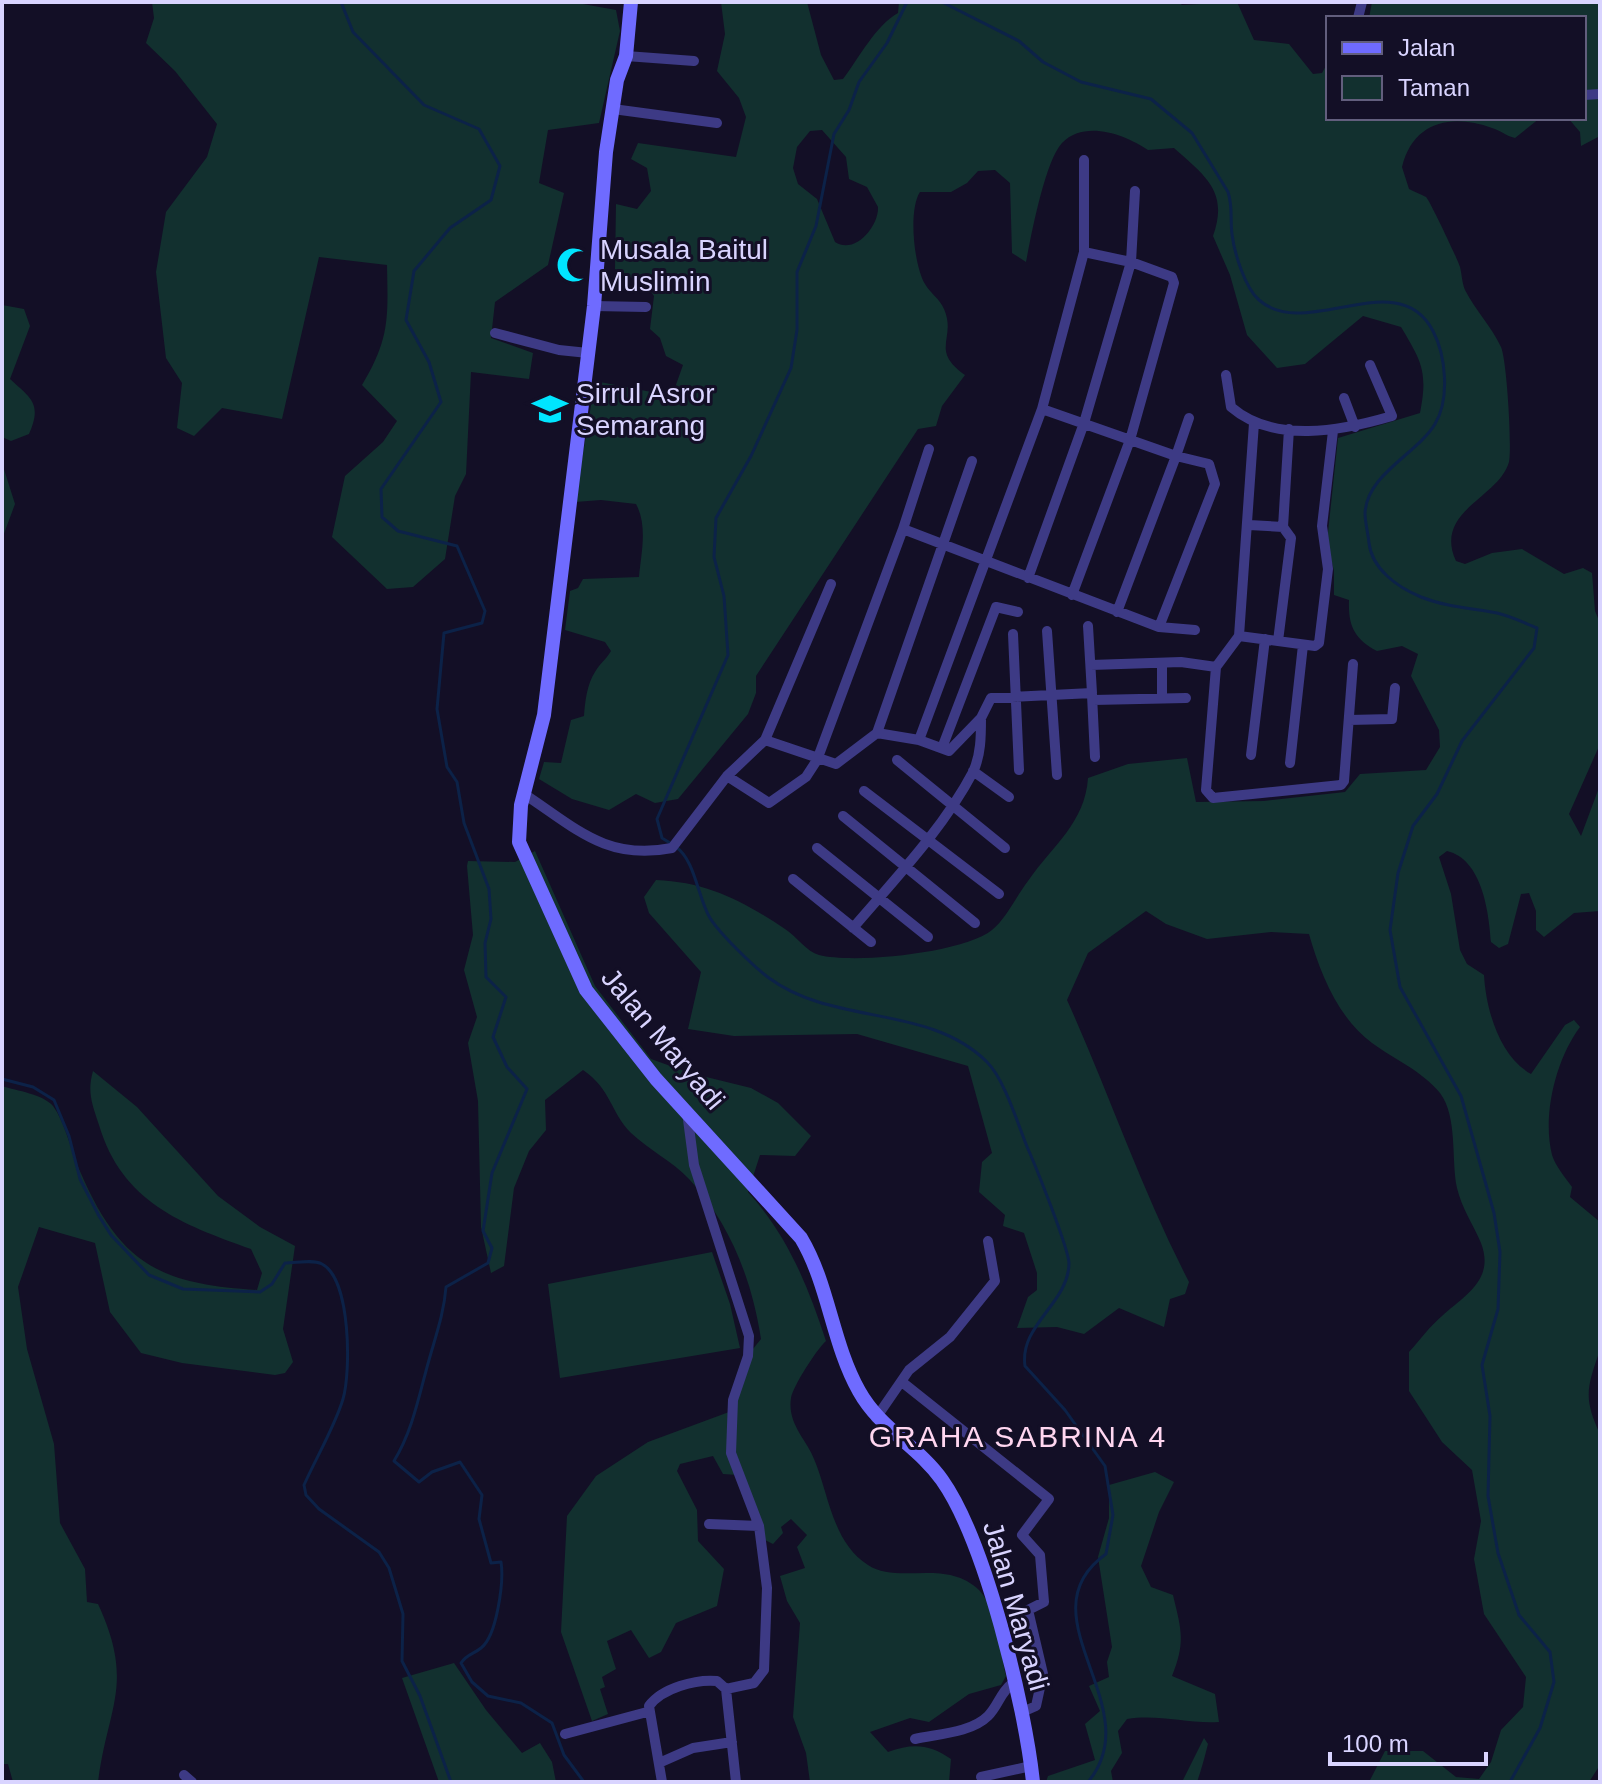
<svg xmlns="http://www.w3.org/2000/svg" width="1602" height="1784" viewBox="0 0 1602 1784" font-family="Helvetica,sans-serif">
	<rect width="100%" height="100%" fill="#130f26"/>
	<path fill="#12302f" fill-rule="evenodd" d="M152,2H572L616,10L620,31L599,123L548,130L539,183L564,193L548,265L495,302L491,338L533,353L529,379L471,372L466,474L455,496L445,559L413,587L387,589L332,537L345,476L383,442L397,421L362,385C390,338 388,318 387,265L319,257L282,419L222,408L194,436L177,428L182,383L166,358L156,272L166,212L207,157L217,124L175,71L146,43L154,18Z
		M721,2H807L821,55L834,80L843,79C859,58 876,25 898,13L899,2H1178L1182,5L1237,2L1254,40L1289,44L1313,74L1322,73L1328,62V118H1540L1515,138C1506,136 1500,130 1492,128C1451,113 1413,122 1402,167L1409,189C1414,192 1421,194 1426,197C1429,199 1458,260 1460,267C1462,275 1462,283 1465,290C1475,310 1492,327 1501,347C1507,361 1512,448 1509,462C1499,498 1433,511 1456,561L1465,564L1492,553L1522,549L1564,574L1583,568L1592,573L1595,611L1600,623V744L1569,814L1581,836L1600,785V911L1574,913L1544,937L1536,930V911L1529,893L1521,894L1508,944L1499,948L1491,942C1489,912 1482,859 1447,851L1439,857L1451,894L1460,950L1467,964L1484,975C1486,1009 1499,1056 1531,1074L1565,1025L1574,1020L1580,1027C1556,1059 1542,1115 1552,1155C1556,1167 1565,1177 1572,1187L1570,1197L1600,1222V1350C1587,1387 1583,1398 1600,1434V1765L1589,1782H1369L1385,1751H1423L1456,1777L1479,1779L1491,1762L1501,1730L1523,1707L1526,1677L1484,1614L1474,1559L1481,1521L1472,1470L1442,1442L1409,1391V1352C1420,1340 1430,1326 1442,1316C1465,1295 1495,1280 1481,1243C1473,1224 1462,1209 1457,1188C1451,1160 1458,1117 1440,1093C1421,1070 1395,1060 1372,1043C1338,1018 1320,973 1309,934L1271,932L1207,939L1166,924L1146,911L1088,953L1067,1000C1109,1093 1142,1191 1189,1282L1185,1294L1170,1299L1164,1327L1119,1308L1084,1334L1057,1327L1017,1328L1028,1297L1037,1290V1273L1024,1233L1003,1226L1005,1215L979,1192L982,1162L992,1153L968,1066L857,1034L734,1036L688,1029L701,972L649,913L644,897L656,880C707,882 743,901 785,929C796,936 807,952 819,955C854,964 964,953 992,930C1006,919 1017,895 1028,881C1053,845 1085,823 1088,778L1128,764L1187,758L1196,802L1264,801L1345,792L1360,774L1426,770L1440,747L1439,730L1411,676L1418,654L1402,646L1377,651C1354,639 1348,625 1349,600L1334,595V571L1327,542L1338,438L1420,413C1428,372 1422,362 1401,327L1363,316L1305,364L1277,368L1247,335L1230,275L1213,236C1229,191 1205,176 1174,148L1148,150C1126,135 1085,119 1062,143C1045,161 1031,236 1026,262L1012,253L1010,183L995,170L978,171L967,183L951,192H920C908,210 914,266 925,284C930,293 940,299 944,309C957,339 929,349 965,375L942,406L936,426L918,429L756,676V693L748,714L678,799L655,803L636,794L609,810L572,799L539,779L544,762L561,763L571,720L584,716C585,702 587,684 595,672C600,663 606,660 611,651L605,642L565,630L570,591L578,588L583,579L639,577C641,554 648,526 636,504L601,500L575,502L595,381L672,396L683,365L666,356L660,338L650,329L654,296L647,286L615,269L616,204L637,209L651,191L647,168L631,159L638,143L736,157L746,117L739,98L717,71L725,34ZM822,130L846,157L849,179L867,187L878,207C879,226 855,255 835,242L817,199L798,184L793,168L797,147L810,131Z
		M1372,2H1600V136L1581,146L1580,132L1568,118H1584V18H1369Z
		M2,305L24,309L30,326L10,379C32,399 42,404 29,434L11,441L2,437Z
		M2,463L15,504L2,539Z
		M535,851L595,986L651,1059L690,1073L751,1088L778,1103L811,1136L795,1156L760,1155L748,1192C788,1236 808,1286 826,1341C817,1349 793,1386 791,1398C787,1424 807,1440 814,1459C829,1494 832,1542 868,1565C898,1585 946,1558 979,1590C998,1610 1000,1651 1006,1676L1001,1685L969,1694L929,1722L910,1718L870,1732L888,1752C913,1743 929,1744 951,1759L949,1782H810L806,1753L793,1717L800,1623L787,1601L780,1576L805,1568L797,1547L807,1535L791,1519L781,1527L783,1533L773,1544L765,1540L738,1475L723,1474L713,1456L680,1464L677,1471L697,1510L698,1541L724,1569L717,1606L676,1623L661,1652L649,1658L631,1630L607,1641L616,1669L602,1677L605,1687L600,1689L608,1714L592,1721L561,1632L567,1516L596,1476L648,1442L729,1412L740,1365L761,1339C752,1280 730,1223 689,1179C672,1161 649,1150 631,1133C610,1112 612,1090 583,1070L545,1100L546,1130L529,1151L514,1188L504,1266L491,1273L481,1227L478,1101L468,1043L477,1017L464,970L473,935L467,866L468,861L515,862Z
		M93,1071L137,1107L218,1196L260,1227L295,1246L283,1329L293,1362L285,1373L275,1375L182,1363L141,1353L110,1312L95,1243L39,1227L18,1287L27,1349L54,1444L60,1523L85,1569L87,1602L98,1604C135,1684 108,1705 98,1782H13L8,1764H2V1086C17,1091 43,1094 53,1106C65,1122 71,1150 79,1169C119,1263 158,1284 257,1290L262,1273L251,1249C181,1224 122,1202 99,1125C92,1104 87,1092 93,1071Z
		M712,1252L730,1304L740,1348L560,1378L548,1284Z
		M1155,1472L1174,1482L1159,1512L1141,1566L1151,1587L1173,1595C1181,1629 1186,1641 1172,1676L1215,1694L1219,1722C1188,1724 1159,1714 1127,1719L1118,1731L1122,1753L1111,1771L1113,1782H1046L1048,1776L1095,1760L1085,1724L1100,1711L1089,1686L1109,1677L1107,1662L1112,1647L1098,1557L1109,1518V1485Z
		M454,1663L486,1710L522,1753L540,1743L552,1762L556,1782H439L402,1678Z
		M1204,1738L1208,1744C1205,1756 1201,1771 1197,1782H1182Z"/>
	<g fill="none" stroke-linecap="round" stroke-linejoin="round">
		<path stroke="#0c2248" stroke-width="3" d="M341,2L353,32L424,105L479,129L500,166L491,200L450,228L414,271L406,320L429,362L441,402L381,489L382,517L398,531L457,546L485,611L482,623L444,633L437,709L447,767L457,782L464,823L489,889L491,919L485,943L486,977L506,997L493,1037L507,1067L527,1089L492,1173L483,1231L492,1248L488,1263L446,1287C444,1313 436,1335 429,1360C419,1395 413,1430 394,1461L419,1482L432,1472L460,1462L482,1495L479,1519L491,1563L501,1562C504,1581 497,1636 481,1648C474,1654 467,1654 461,1663L472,1682L488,1696L521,1703L552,1723L564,1755L584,1782
			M942,2L1019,41L1043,62L1081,82L1151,99L1192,133L1228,192C1233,207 1230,219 1232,234C1234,252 1245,288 1259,300C1306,342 1398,263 1433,331C1446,356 1450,399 1435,424C1417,454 1367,474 1365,513C1365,522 1368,533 1369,543C1372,569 1397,587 1421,597C1446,607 1471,608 1497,613C1511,616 1524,623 1537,628L1534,648L1462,741L1437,794L1413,826L1398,873L1390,930L1400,987L1461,1096L1494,1213L1500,1252L1498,1309L1482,1365L1490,1416L1488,1496L1498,1553L1519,1615L1550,1652L1554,1682L1540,1728L1510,1782
			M670,843L662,838L657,819L728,655L724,596L714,557L716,518L751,456L791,368L797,330V272L816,226L834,134L849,110L859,82L887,43L907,2
			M676,847C695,860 698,898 710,918C720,934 753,966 769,978C834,1026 929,1004 987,1062C1005,1080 1018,1125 1028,1149C1036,1167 1068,1247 1069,1263C1069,1303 1019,1325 1025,1366L1065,1410L1105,1466L1113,1515L1106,1554C1020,1615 1151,1707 1088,1782
			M2,1079L33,1087L54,1100L69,1136L80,1179L99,1216L111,1235L149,1275L183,1289L260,1292L272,1284L285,1263C296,1263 313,1259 322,1264C351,1279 351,1372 343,1399C335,1426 316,1458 304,1485L306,1495L319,1509L379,1552L389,1568L403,1614L402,1661L420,1696L451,1782"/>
		<path stroke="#3d3a85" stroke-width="10" d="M1358,18L1362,2
			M626,56L694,61
			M1584,95L1600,94
			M613,109L717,123
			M594,306L646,307
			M495,333L559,350L588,353
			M1226,375L1231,407C1274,444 1341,431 1392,416L1370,365
			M1344,398L1355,427
			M1042,409L1176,456L1117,612
			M1249,525L1283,527
			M903,529L929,449
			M1028,578L1084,423L1131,262L1135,191
			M1072,595L1130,440L1174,283L1172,277L1131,262L1084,252V160
			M1159,627L1195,630
			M1047,631L1057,775
			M1013,634L1019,770
			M1239,636L1315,646L1319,643L1328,569L1322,526L1333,431
			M1278,641L1291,538L1283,527L1289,429
			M1162,663V697
			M1091,665L1181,662L1216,667L1239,636L1254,423
			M1216,667L1206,790L1213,798L1341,785L1344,781L1353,664
			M1092,695L1095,757
			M1093,700L1186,698
			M1349,720L1392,719L1395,688
			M877,733L919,740L1042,409L1084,252
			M765,740L836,764L877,733L972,461
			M919,740L949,751L981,718L991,698L1092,693L1088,626
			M942,748L996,607L1018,612
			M1251,755L1265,639
			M897,760L1005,848
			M1290,763L1303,645
			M973,771L1009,797
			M727,776L769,803L806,777L817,760L903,529L1159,627L1215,484L1209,464L1176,456L1189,418
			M864,791L999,894
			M524,794C576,828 606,861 672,848L727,776L765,740L831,584
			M843,816L975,923
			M817,848L928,937
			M793,879L871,942
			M853,928C894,880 943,829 973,772C981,755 981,736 981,718
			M687,1112L694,1165L749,1336L748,1356L733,1400L731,1453L759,1526L767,1588L764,1670L754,1683L726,1689L736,1782
			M902,1382L1049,1499L1022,1535L1040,1555L1044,1602L1028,1610L1043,1674L1036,1706L1020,1713
			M876,1418L909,1370L950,1337L995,1281L988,1241
			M709,1524L759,1526
			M565,1734L647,1712
			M915,1739C937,1734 971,1733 988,1716C999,1705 1000,1692 1014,1682
			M659,1763L693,1748L732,1742
			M184,1775L192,1782
			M981,1777L1031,1766
			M662,1782L649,1706C662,1688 696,1679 717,1681L726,1689"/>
		<path stroke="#6f6bff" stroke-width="14" d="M631,2L626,56L617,80L606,152L594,306L544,715L521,805L519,842L586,990L656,1079L801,1238C829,1285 832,1343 859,1391C880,1429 918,1446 942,1480C985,1541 1025,1705 1033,1782"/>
	</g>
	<defs>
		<g id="mosque-bare" transform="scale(2.76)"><path d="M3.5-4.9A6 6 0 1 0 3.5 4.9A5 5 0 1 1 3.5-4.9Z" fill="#00e5ff" stroke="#130f26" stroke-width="2.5" paint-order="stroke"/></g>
		<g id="school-bare" transform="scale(2.76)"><path d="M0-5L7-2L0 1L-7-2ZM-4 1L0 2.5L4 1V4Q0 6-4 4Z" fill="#00e5ff" stroke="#130f26" stroke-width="2.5" paint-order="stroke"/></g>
	</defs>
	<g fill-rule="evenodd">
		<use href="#mosque-bare" x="574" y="265"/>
		<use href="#school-bare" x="550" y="409"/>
	</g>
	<g text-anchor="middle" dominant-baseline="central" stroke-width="6" stroke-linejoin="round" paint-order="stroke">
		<g font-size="28" fill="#d9d4ff" stroke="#130f26" text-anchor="start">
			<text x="600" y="249">Musala Baitul<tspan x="600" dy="32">Muslimin</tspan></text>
			<text x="576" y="393">Sirrul Asror<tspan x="576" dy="32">Semarang</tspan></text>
		</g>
		<g font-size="28" fill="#d9d4ff" stroke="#130f26">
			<text transform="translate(663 1039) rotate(50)">Jalan Maryadi</text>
			<text transform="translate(1016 1606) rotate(74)">Jalan Maryadi</text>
		</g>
		<g font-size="30" letter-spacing="2" fill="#ffd6f0" stroke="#130f26">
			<text x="1018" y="1436">GRAHA SABRINA 4</text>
		</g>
	</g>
	<rect width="1602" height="1784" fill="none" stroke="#d9d4ff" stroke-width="8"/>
	<rect x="1326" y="16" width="260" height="104" fill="#130f26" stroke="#625e7d" stroke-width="2"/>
	<rect x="1342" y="42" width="40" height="12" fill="#6f6bff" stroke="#625e7d" stroke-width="2"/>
	<text x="1398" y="56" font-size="24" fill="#d9d4ff">Jalan</text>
	<rect x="1342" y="76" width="40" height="24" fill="#12302f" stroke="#625e7d" stroke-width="2"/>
	<text x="1398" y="96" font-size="24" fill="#d9d4ff">Taman</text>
	<path d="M1330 1752v12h156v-12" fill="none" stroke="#d9d4ff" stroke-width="4"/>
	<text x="1342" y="1752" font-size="24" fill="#d9d4ff" stroke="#130f26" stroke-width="6" paint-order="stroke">100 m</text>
</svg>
